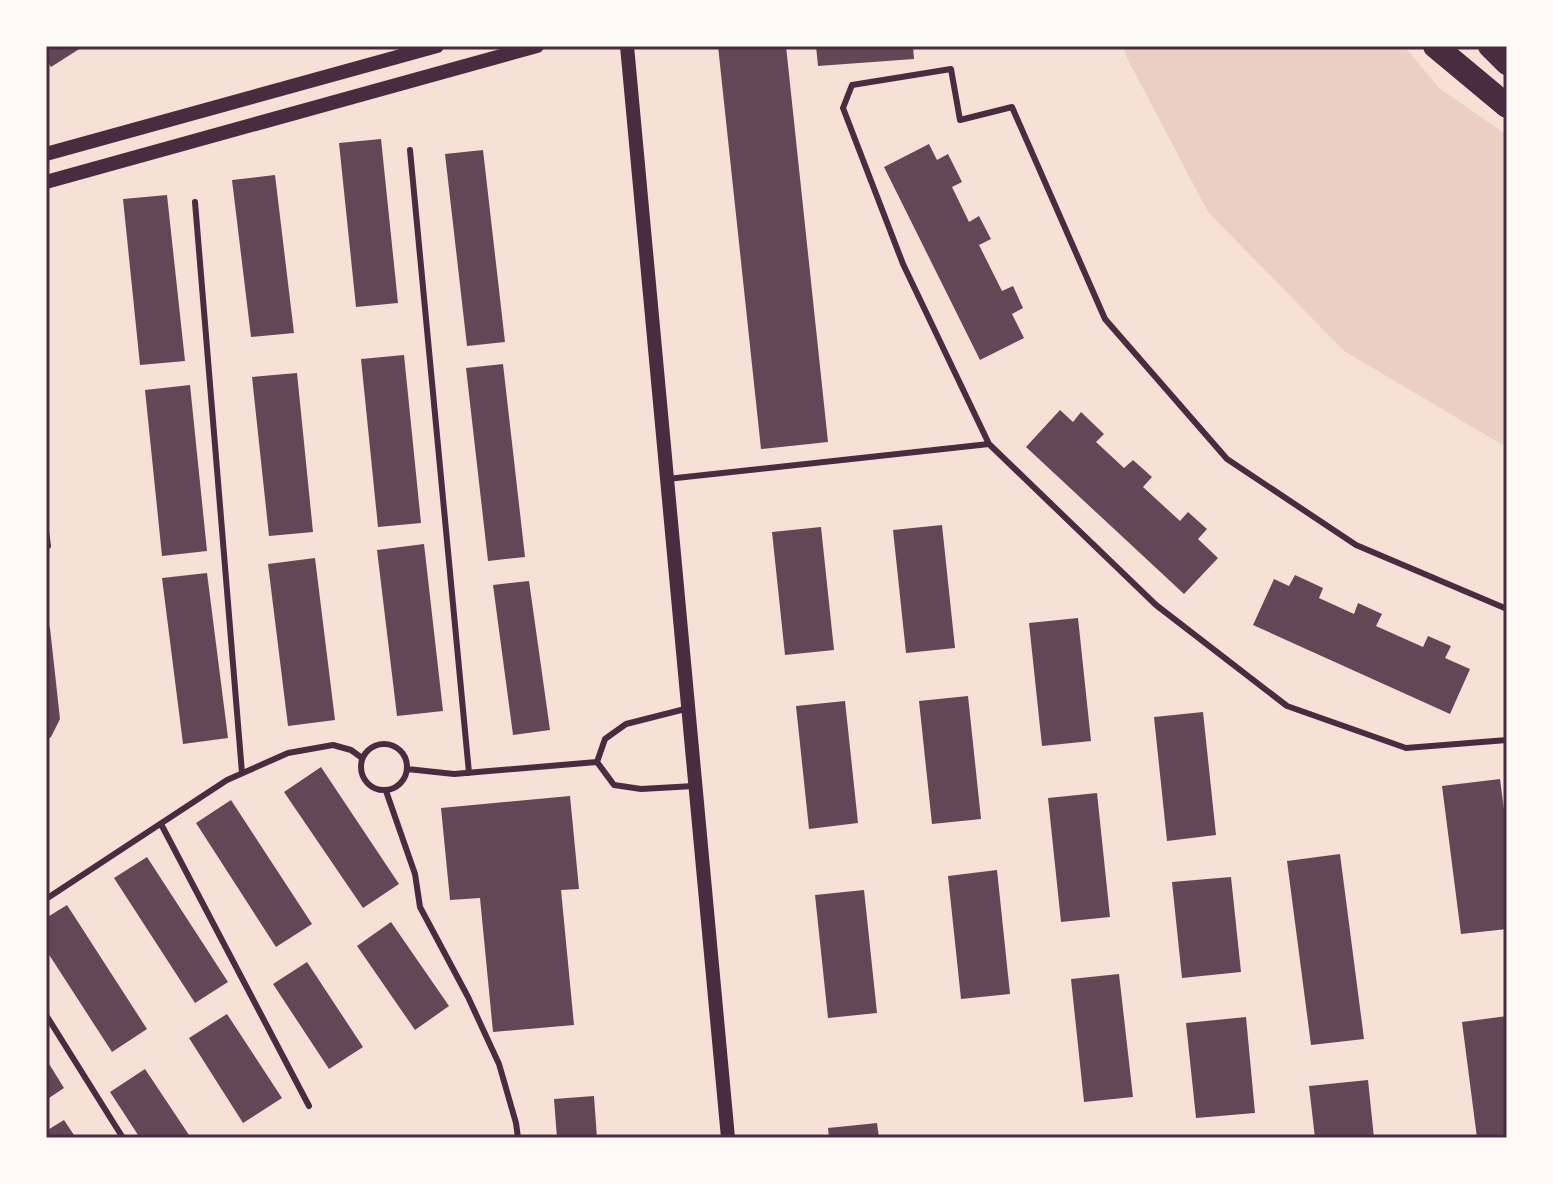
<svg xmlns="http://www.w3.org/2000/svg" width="1553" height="1184" viewBox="0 0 1553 1184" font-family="Mulish,sans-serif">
	<rect width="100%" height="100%" fill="#f7e1d7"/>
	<path fill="#ebcfc5" d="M1123,46H1404L1439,88L1507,135V445L1501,444L1344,351L1208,212L1127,58Z"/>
	<path fill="#644757" d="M46,46H84L51,67L46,60Z
		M718,46H786L828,442L761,449Z
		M816,46H913L914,59L818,66Z
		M381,139L398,303L356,307L339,143Z
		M929,144L937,160L948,154L962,182L952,187L969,222L979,216L991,239L979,245L1002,291L1013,286L1023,308L1012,314L1024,338L980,360L884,167Z
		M483,150L505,342L467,346L445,154Z
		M275,175L294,333L251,337L232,180Z
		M167,195L185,361L140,365L123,199Z
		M404,355L421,523L378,527L361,359Z
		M503,364L525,557L488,561L466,368Z
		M297,373L313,532L269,536L252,377Z
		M190,385L207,551L162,556L145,390Z
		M1060,410L1073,422L1081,412L1104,434L1096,442L1124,468L1133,460L1152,477L1143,487L1180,521L1188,512L1207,529L1198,539L1218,558L1184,594L1026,447Z
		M942,525L955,648L906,653L893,530Z
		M821,527L834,650L785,655L772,532Z
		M424,544L443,711L397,716L377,550Z
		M315,558L335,720L288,726L268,564Z
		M207,573L228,738L183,744L162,578Z
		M1295,575L1323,588L1319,598L1354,614L1358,603L1382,614L1376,626L1423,647L1428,636L1451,646L1445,658L1470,669L1450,714L1253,625L1274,579L1289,586Z
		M529,581L550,730L513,735L493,585Z
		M1078,618L1091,741L1042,746L1029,623Z
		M46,620L50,628L60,719L51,737L46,740Z
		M968,696L981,819L932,824L919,701Z
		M845,701L858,823L809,829L796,706Z
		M1203,712L1216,835L1167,841L1154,717Z
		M321,767L399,884L363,908L284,792Z
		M1500,779L1507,833V929L1461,934L1442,786Z
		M1097,793L1110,917L1061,922L1048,798Z
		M570,796L579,889L561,890L574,1025L493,1032L480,898L450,900L441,808Z
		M231,800L312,924L276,947L196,823Z
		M1340,854L1364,1039L1311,1045L1287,861Z
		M147,857L228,982L195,1003L114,878Z
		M997,870L1010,994L961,999L948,876Z
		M1231,877L1241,972L1182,978L1172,882Z
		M864,890L877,1013L828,1018L815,895Z
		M67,905L147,1029L112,1052L46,950V918Z
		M391,922L449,1006L415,1030L357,946Z
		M307,962L363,1047L329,1069L273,984Z
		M1119,974L1133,1097L1084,1102L1071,979Z
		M227,1014L282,1098L243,1123L189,1038Z
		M1507,1016V1138H1477L1462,1022Z
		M1246,1017L1255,1113L1196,1118L1186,1023Z
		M46,1059L64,1088L46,1100Z
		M145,1069L191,1138H140L110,1092Z
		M1368,1080L1374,1138H1315L1309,1086Z
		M594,1096L597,1138H557L554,1099Z
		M64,1120L76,1138H46V1131Z
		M877,1123L879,1138H829L828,1128Z"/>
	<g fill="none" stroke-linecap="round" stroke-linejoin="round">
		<path stroke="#4a2c40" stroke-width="6" d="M410,150L469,773
			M195,202L242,773
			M667,479L989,444
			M46,531L48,546L46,547
			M1507,609L1356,545L1227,459L1105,319L1012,107L960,120L951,69L852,85L843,108L903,264L989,444L1156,605L1287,706L1406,748L1507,740
			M689,708L626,724L605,739L597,762L614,785L641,789L694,786
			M361 767a23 23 0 1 1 46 0a23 23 0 1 1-46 0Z
			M407,769L454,774L597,762
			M386,791L415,874L420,907L468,997L499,1064L516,1123L518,1138
			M161,824L309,1106
			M46,899L227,780L288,753L333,745L351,750L362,758
			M46,1015L123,1138"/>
		<path stroke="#4a2c40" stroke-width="14" d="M627,46L728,1138
			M46,154L437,46
			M46,182L537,46"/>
		<path stroke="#4a2c40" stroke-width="24" d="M1435,46L1507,106
			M1490,46L1507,63"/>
	</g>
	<rect width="1553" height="1184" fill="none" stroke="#fffaf5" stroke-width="96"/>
	<rect x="48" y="48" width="1457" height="1088" fill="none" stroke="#4a2c40" stroke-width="3"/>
</svg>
